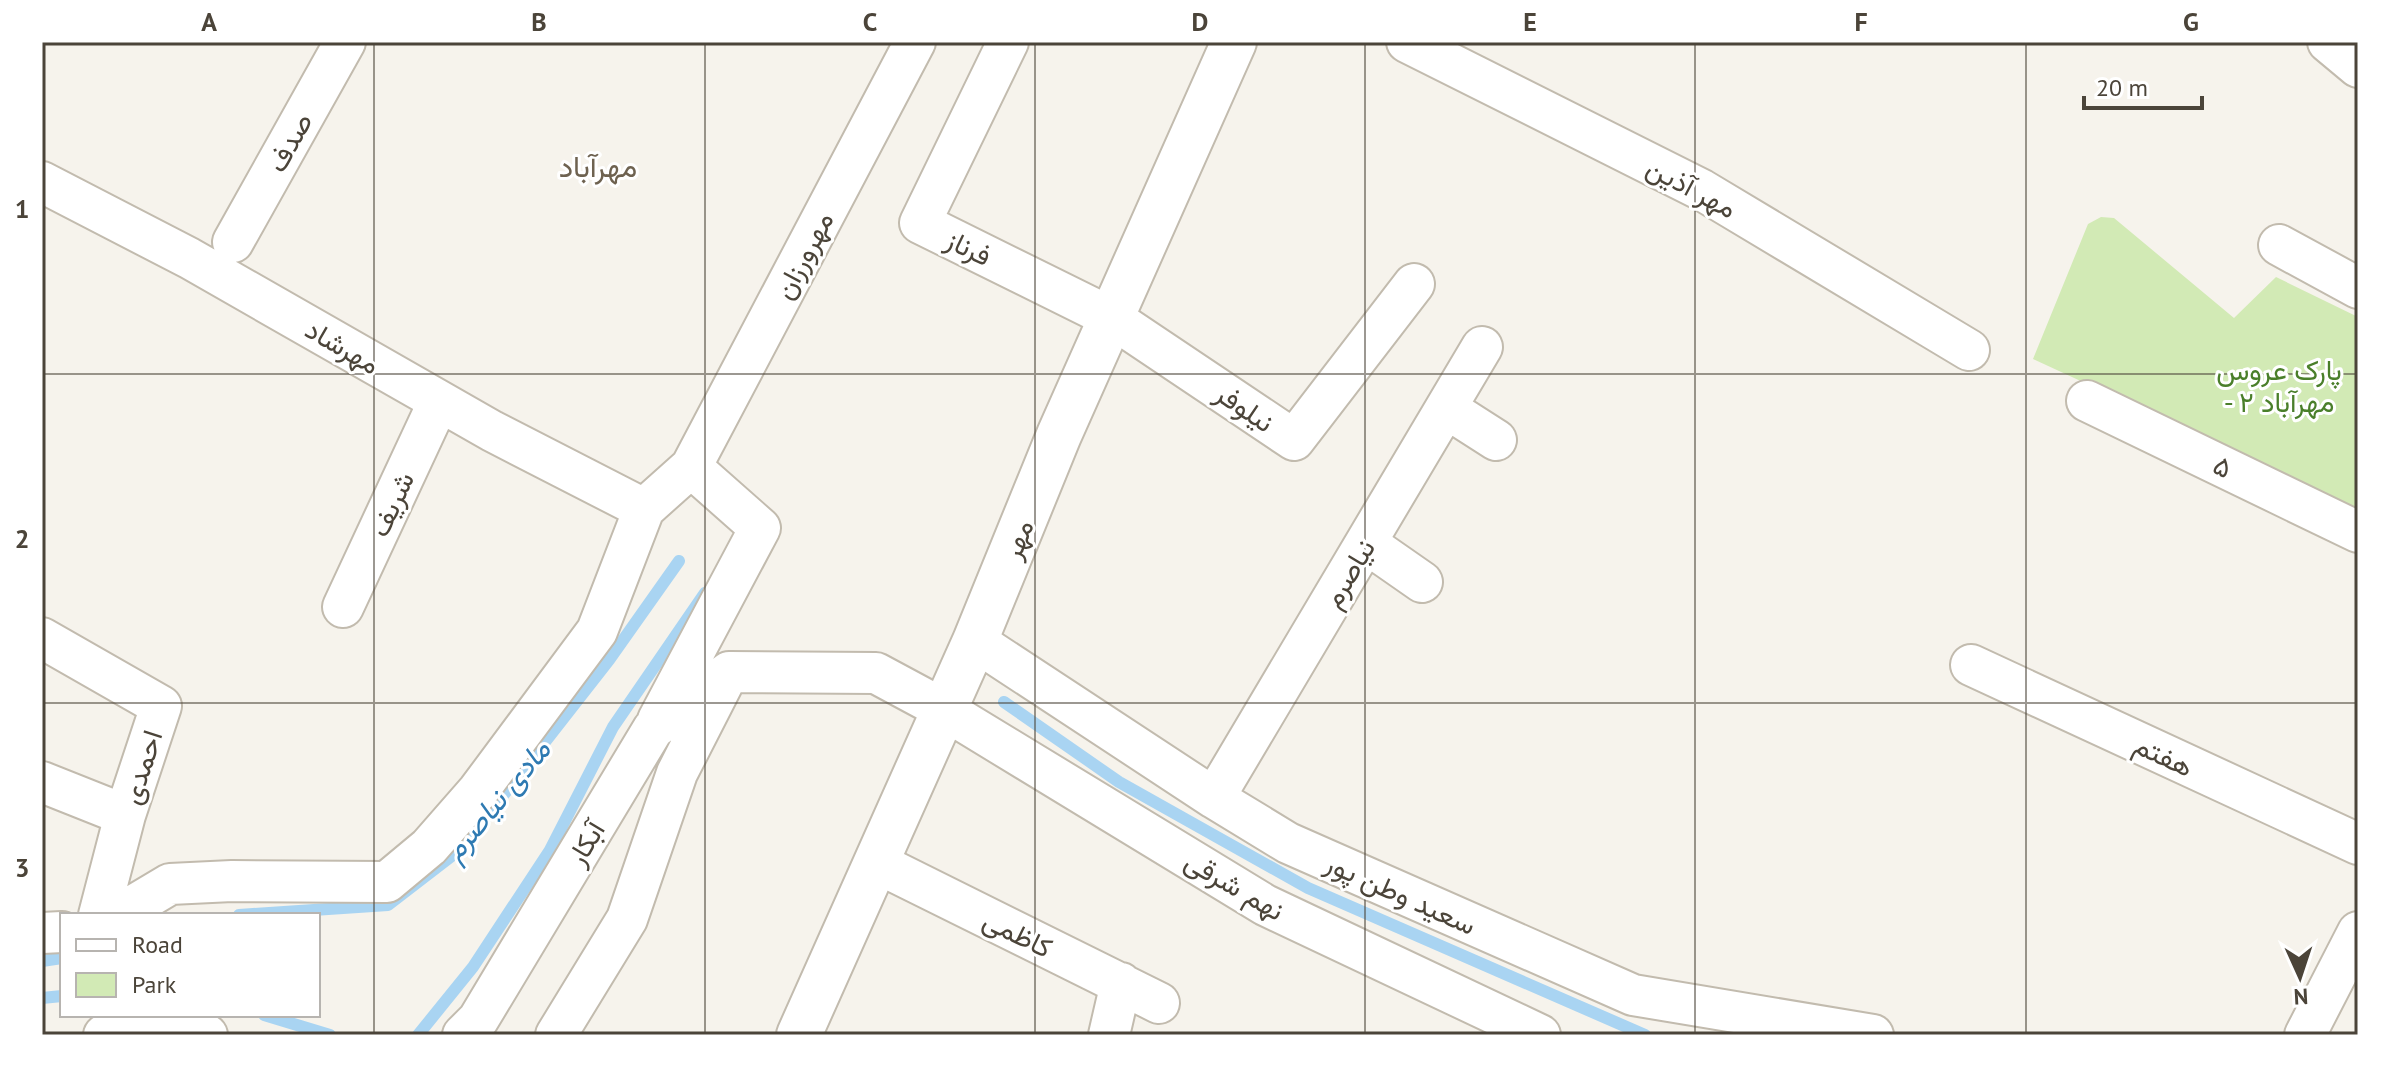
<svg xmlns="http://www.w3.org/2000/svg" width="2400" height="1077" viewBox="0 0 2400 1077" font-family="'PT Sans',Vazirmatn,sans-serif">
	<rect width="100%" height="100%" fill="#f6f3ec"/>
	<path fill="#d2eab5" d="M2101,217L2114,218L2234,318L2276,277L2358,317V509L2033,359L2088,224Z"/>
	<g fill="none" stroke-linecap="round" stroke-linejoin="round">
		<path stroke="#a9d4f2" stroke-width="12" d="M1004,702L1119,782L1308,888L1645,1035
			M239,915L388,905L462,848L609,660L679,561
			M42,961L62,958
			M42,998L62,996
			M264,1015L330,1035
			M418,1035L473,967L550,850L613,727L705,593"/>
		<g stroke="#c2bbae" stroke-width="44">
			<path id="minor" d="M1008,42L920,223L1112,318L1294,440L1414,284
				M1407,42L1702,190L1969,350
				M2328,42L2358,67
				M42,182L189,258L492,431L644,509
				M233,242L345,42
				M2279,245L2358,288
				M2087,401L2358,532
				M1446,408L1496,440
				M1366,543L1422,582
				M343,607L439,401
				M42,638L161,706L125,815L99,915
				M975,641L1214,798L1288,843L1633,995L1873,1035
				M1971,665L2358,844
				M658,720L760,528L691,467
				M42,782L125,815
				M1214,798L1482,347
				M877,863L1159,1003
				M118,915L170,884L232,881L387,882L429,847L478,791L597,631L644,509L691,467L915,42
				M42,933L62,932
				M104,1035L170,1029L207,1035
				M463,1035L478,1020L653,729L729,672L876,673L943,709L1265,905L1540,1035
				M556,1035L627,919L677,773L723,683
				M1109,1035L1121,983
				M2305,1035L2358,932"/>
		</g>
		<g stroke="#c2bbae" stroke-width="48">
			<path id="tertiary" d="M799,1035L975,641L1059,435L1234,42"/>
		</g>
		<use href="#minor" stroke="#fff" stroke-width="40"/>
		<use href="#tertiary" stroke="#fff" stroke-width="44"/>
	</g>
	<path fill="none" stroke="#4b4439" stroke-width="2" stroke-opacity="0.55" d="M374,42V1035M705,42V1035M1035,42V1035M1365,42V1035M1695,42V1035M2026,42V1035M42,374H2358M42,703H2358"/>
	<g text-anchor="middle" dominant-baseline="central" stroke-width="6" stroke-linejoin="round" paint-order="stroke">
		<g font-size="28" fill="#4b4439" stroke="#fff">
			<text transform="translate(289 142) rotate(-61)">صدف</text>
			<text transform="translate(1692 187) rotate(28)">مهر آذین</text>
			<text transform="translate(969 247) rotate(26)">فرناز</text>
			<text transform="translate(803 255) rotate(-62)">مهرورزان</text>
			<text transform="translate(343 346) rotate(30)">مهرشاد</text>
			<text transform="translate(1245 407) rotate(34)">نیلوفر</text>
			<text transform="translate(2223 466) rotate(26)">۵</text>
			<text transform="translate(391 504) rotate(-65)">شریف</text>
			<text transform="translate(1017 539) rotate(-68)">مهر</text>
			<text transform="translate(1348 573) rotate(-59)">نیاصرم</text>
			<text transform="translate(2164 755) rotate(25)">هفتم</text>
			<text transform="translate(141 767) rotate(-72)">احمدی</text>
			<text transform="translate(585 843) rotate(-59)">آبکار</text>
			<text transform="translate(1235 885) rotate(30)">نهم شرقی</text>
			<text transform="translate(1401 893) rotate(24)">سعید وطن پور</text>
			<text transform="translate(1018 933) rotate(26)">کاظمی</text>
		</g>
		<g font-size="28" fill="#4a7f2a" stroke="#fff">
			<text x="2279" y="369">پارک عروس<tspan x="2279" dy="32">- مهرآباد ۲</tspan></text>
		</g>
		<g font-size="30" fill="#6e6250" stroke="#fff">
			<text x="598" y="165">مهرآباد</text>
		</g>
		<g font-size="30" font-style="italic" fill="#2e7ab2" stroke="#fff">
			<text transform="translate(496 799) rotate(-50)">مادی نیاصرم</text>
		</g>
	</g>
	<rect width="2400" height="1077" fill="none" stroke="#ffffff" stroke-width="88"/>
	<rect x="60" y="913" width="260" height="104" fill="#ffffff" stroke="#b7b4b0" stroke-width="2"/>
	<rect x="76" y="939" width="40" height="12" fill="#ffffff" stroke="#b7b4b0" stroke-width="2"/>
	<text x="132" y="953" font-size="24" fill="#4b4439">Road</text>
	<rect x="76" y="973" width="40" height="24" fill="#d2eab5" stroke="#b7b4b0" stroke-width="2"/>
	<text x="132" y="993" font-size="24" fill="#4b4439">Park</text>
	<g transform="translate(2300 977) rotate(177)" stroke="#ffffff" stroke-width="6" paint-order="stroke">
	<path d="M0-6L14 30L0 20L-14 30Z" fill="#4b4439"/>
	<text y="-12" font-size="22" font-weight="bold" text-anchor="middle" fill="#4b4439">N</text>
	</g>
	<path d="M2084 96v12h118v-12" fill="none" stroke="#4b4439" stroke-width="4"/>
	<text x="2096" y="96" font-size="24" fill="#4b4439" stroke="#ffffff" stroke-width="6" paint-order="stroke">20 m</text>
	<rect x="44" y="44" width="2312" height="989" fill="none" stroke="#4b4439" stroke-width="3"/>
	<g font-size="26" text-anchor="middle" font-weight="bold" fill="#4b4439">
		<text x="209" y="31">A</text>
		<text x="539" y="31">B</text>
		<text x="870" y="31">C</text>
		<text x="1200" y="31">D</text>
		<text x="1530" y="31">E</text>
		<text x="1861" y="31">F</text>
		<text x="2191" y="31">G</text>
		<text x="22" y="218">1</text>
		<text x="22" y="548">2</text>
		<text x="22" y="877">3</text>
	</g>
</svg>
